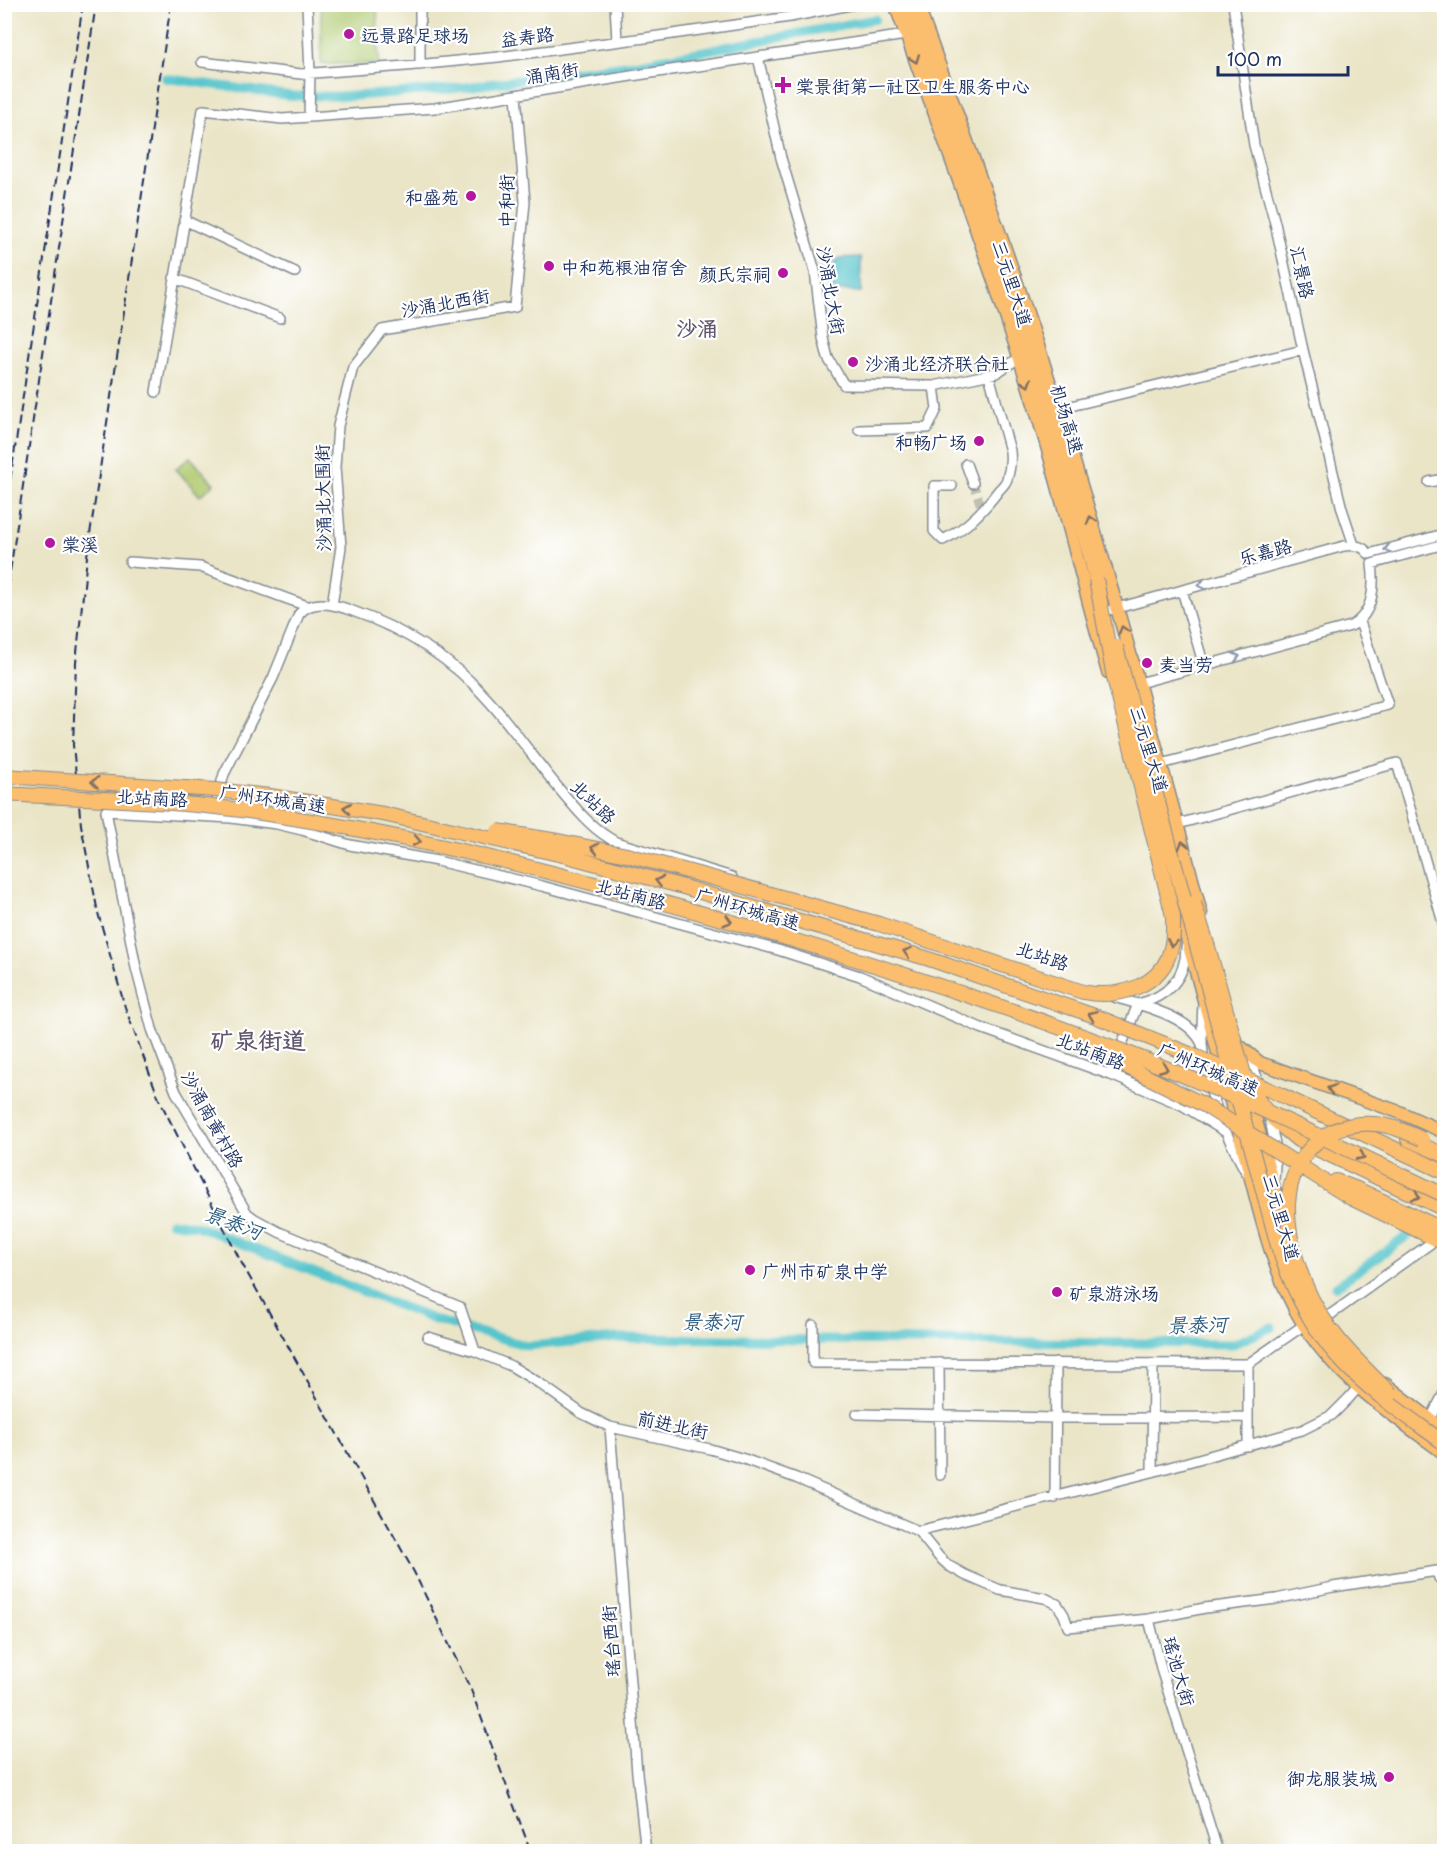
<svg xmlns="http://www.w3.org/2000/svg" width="1449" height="1856" viewBox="0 0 1449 1856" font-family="'Playpen Sans','LXGW WenKai TC',sans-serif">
	<rect width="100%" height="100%" fill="#fff"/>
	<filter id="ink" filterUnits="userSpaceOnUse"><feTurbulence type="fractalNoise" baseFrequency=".0167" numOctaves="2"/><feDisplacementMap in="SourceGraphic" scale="12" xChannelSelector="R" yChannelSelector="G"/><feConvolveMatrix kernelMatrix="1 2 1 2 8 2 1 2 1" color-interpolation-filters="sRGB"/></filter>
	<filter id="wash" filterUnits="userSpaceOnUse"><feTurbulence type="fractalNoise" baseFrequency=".008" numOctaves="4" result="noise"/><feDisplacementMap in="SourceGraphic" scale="24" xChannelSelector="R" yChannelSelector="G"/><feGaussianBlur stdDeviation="1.35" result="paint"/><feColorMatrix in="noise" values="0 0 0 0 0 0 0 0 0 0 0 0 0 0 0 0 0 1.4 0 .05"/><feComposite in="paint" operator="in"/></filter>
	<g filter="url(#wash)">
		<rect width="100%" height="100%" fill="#eae5c7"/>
		<path fill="#afc96f" stroke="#657c66" stroke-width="1.5" d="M321,5H377L379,64H321Z
			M190,457L214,484L200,496L176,469Z"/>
		<path fill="#57c5cc" stroke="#397a95" stroke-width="1.5" d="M861,257V292L830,290L828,269L840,258Z"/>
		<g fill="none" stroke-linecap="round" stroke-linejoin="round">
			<path stroke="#57c5cc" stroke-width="9" d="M165,78L292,96H353L451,89L634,64L875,19
				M171,1222L197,1226L435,1320L528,1346L616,1338L1233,1344L1272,1327
				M1335,1287L1410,1234"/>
		</g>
	</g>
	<g filter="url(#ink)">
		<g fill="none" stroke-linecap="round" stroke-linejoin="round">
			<path stroke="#c1c1b2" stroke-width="9" stroke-dasharray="9 4.5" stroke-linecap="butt" d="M973,483L983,512"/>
			<g stroke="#828a92" stroke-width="12">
				<path id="minor" d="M307,4L310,73L309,117
					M420,4V65
					M615,4L617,41
					M1233,4L1254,145L1275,223L1303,350L1342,509L1354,545
					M758,57L781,158L815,271L823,338L828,358L844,385L934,386L996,373L1019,358
					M202,62L301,74L406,66L498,57L645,38L790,17L855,4
					M184,220L295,272
					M174,278L280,318
					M156,392L203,110L282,119L435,108L631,76L906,35
					M1058,409L1303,350
					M859,430L928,428L937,409L934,386
					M966,464L973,483
					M1429,482L1444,479
					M952,486H934V531L943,540C967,528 983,511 999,490C1002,487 1006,483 1007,479C1010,470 1011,460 1010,451L989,375
					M130,562L200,567L307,606
					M1182,590L1204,666
					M332,605L341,547L335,467L338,426L353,367L382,330L515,307L525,202L516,95
					M1099,613L1344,546C1355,545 1362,545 1369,554L1444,534
					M1139,683L1351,626C1373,614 1375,587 1372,564L1444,544
					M1161,764L1388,705L1360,622
					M214,811L224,774L273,678L299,614C311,599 334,604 350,610C404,629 451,657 489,701C516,731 539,766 566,797C581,815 595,831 616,842L732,877
					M1178,824L1397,763L1444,926
					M1111,996C1139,1005 1189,1015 1202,1044
					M1138,1004C1167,997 1186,978 1186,947
					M1203,1005C1202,1018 1202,1031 1202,1043C1205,1089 1224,1132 1246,1172
					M1245,1054L1253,1066L1260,1087
					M1110,1074L1138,1004
					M1269,1115L1276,1149L1274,1181
					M1323,1320L1431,1243
					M813,1325V1363L1248,1364L1304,1325
					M428,1337L475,1351L511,1366L539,1383L581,1413L610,1427L710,1449L744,1459L796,1478L918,1531L939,1557L949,1566L965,1575L1000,1590L1045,1598L1057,1604L1064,1615L1068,1627L1149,1619L1162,1672L1218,1852
					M475,1351L460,1307L279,1232L255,1219L247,1213L176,1092L152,1029L136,968L106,811L231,818L277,824L302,830L350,845L437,861L542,886L778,950L860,976L981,1028L1111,1075L1182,1105L1224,1131
					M939,1363L940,1475
					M1248,1364V1446
					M857,1414L1055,1418L1248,1417
					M1430,1420L1444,1393
					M610,1427L637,1773L646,1852
					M1152,1472L1153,1364
					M1055,1498L1056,1363
					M918,1531L1152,1472L1302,1430L1332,1415L1348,1399L1363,1382
					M1149,1619L1205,1608L1276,1599L1333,1587L1437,1571L1439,1578L1444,1577"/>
			</g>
			<g stroke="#828a92" stroke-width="15">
				<path id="major" d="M895,4C948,150 1002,295 1046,443C1068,519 1086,596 1108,672
					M917,4C959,120 1002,235 1040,352C1099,537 1151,725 1201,913
					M1171,881C1195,967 1219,1054 1241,1140C1258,1202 1270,1270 1304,1325C1338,1379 1394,1416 1444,1453
					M1236,1043L1260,1063L1399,1112L1444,1132
					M1250,1098L1287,1238
					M1385,1384L1444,1430"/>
			</g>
			<g stroke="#828a92" stroke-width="16">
				<path id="highway" d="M906,4L986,226L1028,352L1069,484L1092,561L1096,579
					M1281,1095L1444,1172
					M1273,1119L1298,1140L1444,1209
					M1408,1139L1444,1155
					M1308,1171L1351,1198L1444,1243
					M1336,1181L1357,1189L1444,1230"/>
			</g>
			<use href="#minor" stroke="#fff" stroke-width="9"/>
			<use href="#major" stroke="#fbbd6e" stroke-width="12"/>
			<use href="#highway" stroke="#fbbd6e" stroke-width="14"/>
			<path stroke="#1b2f5e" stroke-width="2" stroke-dasharray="9 4.5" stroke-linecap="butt" d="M171,4L88,547L76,662L73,745L81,825L98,913L125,1007L159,1099L240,1260L414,1572L471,1690L531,1852
				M4,520L83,4
				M4,611L96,4"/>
			<g stroke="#828a92" stroke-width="16" stroke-linecap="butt">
				<path id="highway-bridge" d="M1116,647L1278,1246C1291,1286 1309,1324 1337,1356C1367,1390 1407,1416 1444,1443
					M4,776L216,790L270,796L383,814L567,856L680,886L926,958L1095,1016L1197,1057L1281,1095
					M4,794C91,799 183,800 268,814C426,838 579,878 732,922C873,963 1012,1007 1148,1061C1249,1101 1347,1149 1444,1195
					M498,831L558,841L627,855L709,877L879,924L1083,992C1118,999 1162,987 1171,948C1174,938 1173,926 1173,916L1114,678L1096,579
					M1194,903L1208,947L1244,1074L1252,1091L1266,1111
					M1083,1045L1204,1105L1308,1171
					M1391,1394C1357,1361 1323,1329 1305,1284C1295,1259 1287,1231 1288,1204C1291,1156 1325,1120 1375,1124C1391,1125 1407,1132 1422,1139"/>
			</g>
			<use href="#highway-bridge" stroke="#fbbd6e" stroke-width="14"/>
		</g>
		<defs><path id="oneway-chevron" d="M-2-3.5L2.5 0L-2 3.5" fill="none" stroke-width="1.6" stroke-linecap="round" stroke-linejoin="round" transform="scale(1.5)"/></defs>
		<g stroke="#806f65">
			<use href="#oneway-chevron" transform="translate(915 59) rotate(70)"/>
			<use href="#oneway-chevron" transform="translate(1027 383) rotate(72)"/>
			<use href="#oneway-chevron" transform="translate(1091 520) rotate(-107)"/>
			<use href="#oneway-chevron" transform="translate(1123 630) rotate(-106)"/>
			<use href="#oneway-chevron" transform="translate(95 782) rotate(-176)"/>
			<use href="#oneway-chevron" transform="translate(347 808) rotate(-171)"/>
			<use href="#oneway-chevron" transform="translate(417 841) rotate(11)"/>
			<use href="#oneway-chevron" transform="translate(1183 845) rotate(-105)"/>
			<use href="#oneway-chevron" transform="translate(595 848) rotate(-168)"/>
			<use href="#oneway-chevron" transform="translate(659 881) rotate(-165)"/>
			<use href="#oneway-chevron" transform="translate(728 921) rotate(16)"/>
			<use href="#oneway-chevron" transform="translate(1172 943) rotate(100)"/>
			<use href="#oneway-chevron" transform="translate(907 952) rotate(-163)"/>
			<use href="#oneway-chevron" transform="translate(1092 1015) rotate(-160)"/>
			<use href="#oneway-chevron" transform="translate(1164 1068) rotate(22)"/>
			<use href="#oneway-chevron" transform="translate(1331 1089) rotate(-161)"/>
			<use href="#oneway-chevron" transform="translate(1361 1156) rotate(25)"/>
			<use href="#oneway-chevron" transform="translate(1416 1196) rotate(25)"/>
		</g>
		<g stroke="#8d97ae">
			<use href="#oneway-chevron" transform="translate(1388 549) rotate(165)"/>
			<use href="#oneway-chevron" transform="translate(1202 585) rotate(165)"/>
			<use href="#oneway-chevron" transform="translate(1236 657) rotate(-15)"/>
		</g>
	</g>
	<g fill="#b5179e" stroke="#fff" stroke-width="2">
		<circle cx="349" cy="34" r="6"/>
		<path d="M780 76h6v6h6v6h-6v6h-6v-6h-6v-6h6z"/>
		<circle cx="471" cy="196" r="6"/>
		<circle cx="549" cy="266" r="6"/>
		<circle cx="783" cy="273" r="6"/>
		<circle cx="853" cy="362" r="6"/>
		<circle cx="979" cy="441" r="6"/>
		<circle cx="50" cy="543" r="6"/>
		<circle cx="1147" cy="663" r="6"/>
		<circle cx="750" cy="1270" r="6"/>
		<circle cx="1057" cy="1292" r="6"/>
		<circle cx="1389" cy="1777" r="6"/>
	</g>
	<g text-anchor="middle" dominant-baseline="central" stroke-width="4.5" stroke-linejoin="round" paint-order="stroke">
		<g font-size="18" fill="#1b2f5e" stroke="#fff" text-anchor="start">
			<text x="361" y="34">远景路足球场</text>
			<text x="796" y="85">棠景街第一社区卫生服务中心</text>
			<text x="459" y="196" text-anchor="end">和盛苑</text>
			<text x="561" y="266">中和苑粮油宿舍</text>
			<text x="771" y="273" text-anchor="end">颜氏宗祠</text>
			<text x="865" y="362">沙涌北经济联合社</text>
			<text x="967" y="441" text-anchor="end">和畅广场</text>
			<text x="62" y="543">棠溪</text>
			<text x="1159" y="663">麦当劳</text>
			<text x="762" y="1270">广州市矿泉中学</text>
			<text x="1069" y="1292">矿泉游泳场</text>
			<text x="1377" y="1777" text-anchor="end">御龙服装城</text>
		</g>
		<g font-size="18" fill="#1b2f5e" stroke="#fff">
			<text transform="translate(527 36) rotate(-7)">益寿路</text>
			<text transform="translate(552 72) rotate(-9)">涌南街</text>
			<text transform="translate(505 201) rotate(-90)">中和街</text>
			<text transform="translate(1303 272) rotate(78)">汇景路</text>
			<text transform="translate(1013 283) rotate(72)">三元里大道</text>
			<text transform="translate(832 290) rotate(80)">沙涌北大街</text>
			<text transform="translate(445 302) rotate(-10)">沙涌北西街</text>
			<text transform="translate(1068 419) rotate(73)">机场高速</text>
			<text transform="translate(322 498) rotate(-91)">沙涌北大围街</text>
			<text transform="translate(1265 551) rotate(-15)">乐嘉路</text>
			<text transform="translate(1150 749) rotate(73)">三元里大道</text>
			<text transform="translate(152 797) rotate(3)">北站南路</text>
			<text transform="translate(273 798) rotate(8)">广州环城高速</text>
			<text transform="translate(594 801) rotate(44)">北站路</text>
			<text transform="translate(631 893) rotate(15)">北站南路</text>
			<text transform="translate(748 908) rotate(16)">广州环城高速</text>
			<text transform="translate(1043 955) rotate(19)">北站路</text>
			<text transform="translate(1091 1050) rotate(21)">北站南路</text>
			<text transform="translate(1209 1068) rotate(23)">广州环城高速</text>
			<text transform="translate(213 1119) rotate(61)">沙涌南黄村路</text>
			<text transform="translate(1282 1217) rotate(74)">三元里大道</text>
			<text transform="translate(673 1424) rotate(12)">前进北街</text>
			<text transform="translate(610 1641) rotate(-94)">瑶台西街</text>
			<text transform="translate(1180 1671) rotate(74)">瑶池大街</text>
		</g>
		<g font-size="20" font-style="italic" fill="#2d5c7f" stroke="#fff">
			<text transform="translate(234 1222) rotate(21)">景泰河</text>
			<text x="712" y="1321">景泰河</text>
			<text transform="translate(1197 1324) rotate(-1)">景泰河</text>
		</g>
		<g font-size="21" font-weight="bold" fill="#5f566b" stroke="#fff">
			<text x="697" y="327">沙涌</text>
		</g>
		<g font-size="24" font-weight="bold" fill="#5f566b" stroke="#fff">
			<text x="258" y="1039">矿泉街道</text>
		</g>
	</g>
	<rect width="1449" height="1856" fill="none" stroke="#fff" stroke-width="24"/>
	<path d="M1218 66v9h130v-9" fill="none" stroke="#1b2f5e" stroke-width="3"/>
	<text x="1227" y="66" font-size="18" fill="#1b2f5e" stroke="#ffffff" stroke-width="4.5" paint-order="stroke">100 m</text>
</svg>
